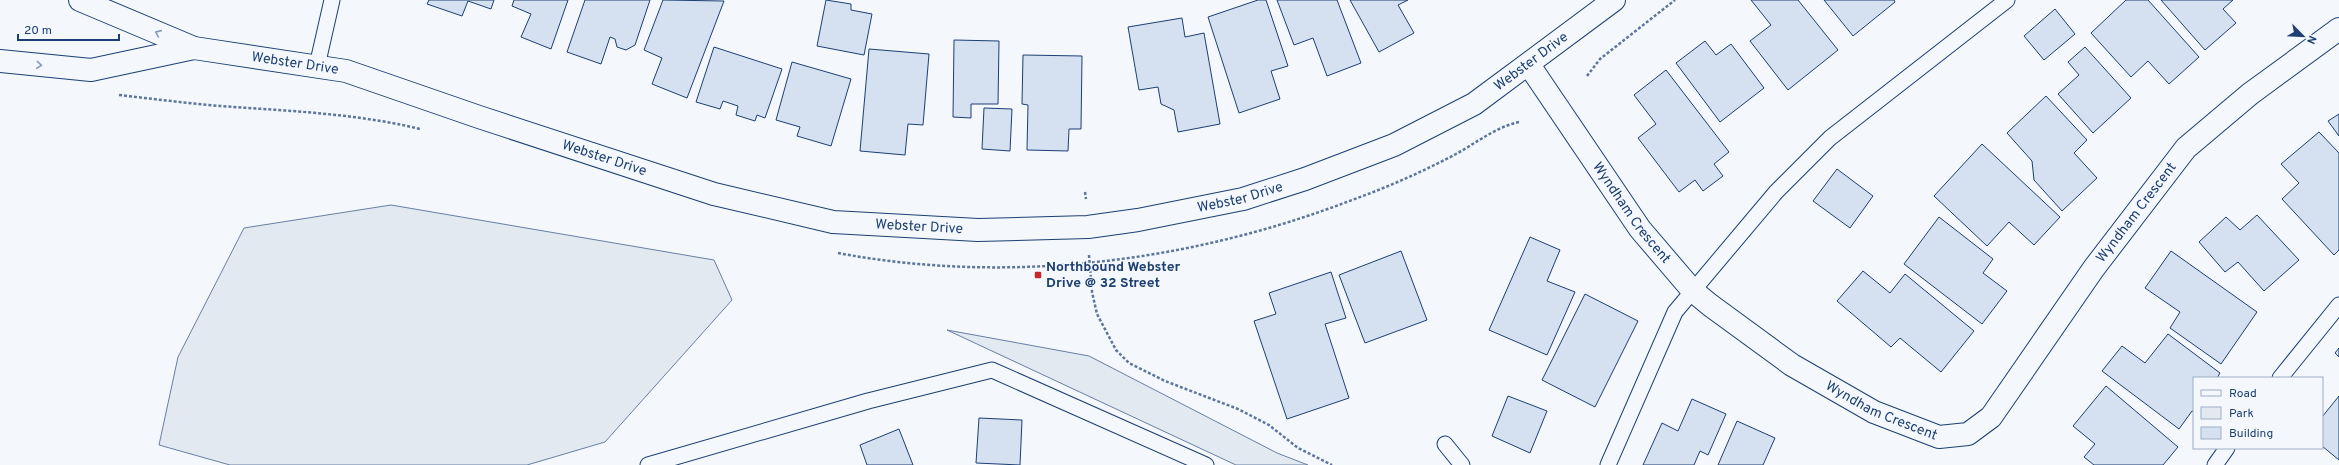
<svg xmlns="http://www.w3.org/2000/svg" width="2339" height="465" viewBox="0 0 2339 465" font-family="Overpass,sans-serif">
	<rect width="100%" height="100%" fill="#f4f7fb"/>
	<path fill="#e3e9f0" stroke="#687fa3" d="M391,205L714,260L732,300L605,442L527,465H230L159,445L178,357L244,228Z
		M947,330L1089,356L1277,453L1308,465H1236Z"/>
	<path fill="#d5e0f0" stroke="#1d3f73" d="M429,0H494L491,9L468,1L462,16L427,4Z
		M514,0H568L551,49L521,37L531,14L512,6Z
		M585,0H650L635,45L626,50L617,47L615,39L610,37L601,64L567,52Z
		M663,0L724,1L687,98L652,84L662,58L644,50Z
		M826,0L851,4V10L872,14L864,55L817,46Z
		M1258,0H1266L1288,66L1271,71L1280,99L1239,113L1208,17Z
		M1277,0H1337L1361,63L1327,76L1313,38L1294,45Z
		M1350,0H1408L1398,5L1414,33L1379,52Z
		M1751,0H1798L1838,50L1788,90L1750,41L1771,25Z
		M1824,0H1894L1895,2L1853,36Z
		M2126,0H2148L2199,57L2169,84L2148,61L2131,77L2091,33Z
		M2161,0H2233L2223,9L2236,23L2205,50Z
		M2055,9L2075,34L2044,60L2024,36Z
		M1182,18L1185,37L1204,33L1220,124L1178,132L1174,110L1161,104L1158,87L1139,90L1128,27Z
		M954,40L999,41L998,104H971V118L953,117Z
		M1705,41L1716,55L1731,44L1764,88L1720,122L1676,63Z
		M714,47L782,69L765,118L757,115L755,121L736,115L738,106L723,101L720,109L696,102Z
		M2085,47L2131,98L2093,133L2058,94L2079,75L2068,62Z
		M869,49L929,54L923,125L908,124L905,155L860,151Z
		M1023,55L1082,56L1081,129H1069L1068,151L1027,150L1028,105L1022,104Z
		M792,62L851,79L831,146L797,136L800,127L776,120Z
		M1666,70L1729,152L1714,164L1723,176L1703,191L1695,180L1679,192L1638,138L1656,124L1634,95Z
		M2046,96L2087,140L2074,153L2097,178L2062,211L2034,180L2032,161L2007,133Z
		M984,108L1012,109L1010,151L982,149Z
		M2339,114V136L2328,121Z
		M2319,132L2339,153V250L2334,255L2282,199L2299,183L2281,164Z
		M1982,144L2060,217L2034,245L2009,222L1987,246L1934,196Z
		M1837,169L1873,196L1850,228L1813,201Z
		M2257,215L2299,260L2264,291L2238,262L2225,272L2199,242L2226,217L2240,230Z
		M1939,217L1993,259L1983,273L2007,291L1982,324L1904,264Z
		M1530,237L1560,250L1547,281L1575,292L1547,355L1489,330Z
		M1401,251L1427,320L1365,343L1339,275Z
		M2171,251L2257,312L2221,364L2170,328L2180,312L2145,288Z
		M1863,271L1890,293L1905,274L1974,331L1941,372L1900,338L1891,347L1837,301Z
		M1331,272L1346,318L1325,324L1349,398L1287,419L1254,321L1276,314L1269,293Z
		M1585,294L1638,321L1595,407L1542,380Z
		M2168,334L2220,373L2217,378H2194V412L2192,411L2179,429L2102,371L2122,346L2145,363Z
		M2339,348V357L2335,353Z
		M2106,386L2178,447L2163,465H2094L2084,457L2095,444L2073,426Z
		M1508,396L1547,411L1530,453L1492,436Z
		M2339,396V460L2322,446V417Z
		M1692,399L1726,414L1708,455L1700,451L1694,465H1643L1662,423L1678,431Z
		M979,418L1022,420L1020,465L976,463Z
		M1737,421L1775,438L1763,465H1718Z
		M899,429L913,465H867L860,445Z"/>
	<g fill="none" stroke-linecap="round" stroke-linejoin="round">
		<g stroke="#1d3f73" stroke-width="17">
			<path id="lane" d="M317,66L332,0
				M2280,378L2339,305
				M1445,444L1462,465
				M648,465L868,401L992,370L1206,465
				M1608,465L1675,312L1776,192L1830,138L2007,0
				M2215,465L2227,448"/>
		</g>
		<g stroke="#1d3f73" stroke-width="24">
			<g id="street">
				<path id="s1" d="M1529,65L1640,229L1693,291L1710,305L1792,365L1874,412L1939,437L1968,434L1991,417L2094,268L2186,148L2250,94L2339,29"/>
			</g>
		</g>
		<g stroke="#1d3f73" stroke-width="24">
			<g id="secondary">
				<path id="s2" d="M80,0L194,48L346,71L479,117L714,194L833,222L978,230L1088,227L1138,220L1243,199L1305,179L1394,145L1474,104L1614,0"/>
				<path d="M0,61L91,70L194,48"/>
			</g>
		</g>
		<path stroke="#5e769c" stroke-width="2.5" stroke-dasharray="3 2" stroke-linecap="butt" d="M1587,76L1600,59L1675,0
			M119,95C153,99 186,103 220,106C287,111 354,113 420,129
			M1085,192L1086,199
			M838,253C1009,285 1191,262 1352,200C1388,187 1422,172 1456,154C1476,143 1496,127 1519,122
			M1089,255L1092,292L1097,314L1116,350L1129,363L1165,381L1238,409L1269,425L1298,448L1332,465"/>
		<use href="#lane" stroke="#f4f7fb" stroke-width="15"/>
		<use href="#street" stroke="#f4f7fb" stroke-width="22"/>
		<use href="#secondary" stroke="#f4f7fb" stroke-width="22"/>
	</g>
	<defs><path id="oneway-chevron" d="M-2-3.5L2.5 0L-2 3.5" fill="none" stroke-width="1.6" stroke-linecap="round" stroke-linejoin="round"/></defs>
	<g stroke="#889bb7">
		<use href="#oneway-chevron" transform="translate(158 33) rotate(-156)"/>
		<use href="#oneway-chevron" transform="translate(39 65) rotate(5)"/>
	</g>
	<rect fill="#c62828" stroke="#f4f7fb" stroke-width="1.5" x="1034" y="271" width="8" height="8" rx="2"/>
	<g text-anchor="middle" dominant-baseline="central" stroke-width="3" stroke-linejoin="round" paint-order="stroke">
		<g font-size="14" fill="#1d3f73" stroke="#f4f7fb">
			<text stroke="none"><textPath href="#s2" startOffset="1522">Webster Drive</textPath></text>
			<text stroke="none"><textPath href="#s2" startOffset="226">Webster Drive</textPath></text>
			<text stroke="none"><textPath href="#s2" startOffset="550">Webster Drive</textPath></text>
			<text stroke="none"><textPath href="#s2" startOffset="1198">Webster Drive</textPath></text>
			<text stroke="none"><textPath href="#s1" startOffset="180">Wyndham Crescent</textPath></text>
			<text stroke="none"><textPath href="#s1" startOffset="876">Wyndham Crescent</textPath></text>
			<text stroke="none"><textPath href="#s2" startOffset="874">Webster Drive</textPath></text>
			<text stroke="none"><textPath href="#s1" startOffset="504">Wyndham Crescent</textPath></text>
		</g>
		<g font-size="14" font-weight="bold" fill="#1d3f73" stroke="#f4f7fb" text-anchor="start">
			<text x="1046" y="267">Northbound Webster<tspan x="1046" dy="16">Drive @ 32 Street</tspan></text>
		</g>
	</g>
	<rect x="2193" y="377" width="130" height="72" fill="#f4f7fb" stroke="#9eadc5"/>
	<rect x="2201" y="390" width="20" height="6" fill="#f4f7fb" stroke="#9eadc5"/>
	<text x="2229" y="397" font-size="12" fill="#1d3f73">Road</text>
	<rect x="2201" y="407" width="20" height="12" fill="#e3e9f0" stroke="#9eadc5"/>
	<text x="2229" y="417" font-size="12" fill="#1d3f73">Park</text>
	<rect x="2201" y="427" width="20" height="12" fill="#d5e0f0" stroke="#9eadc5"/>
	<text x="2229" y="437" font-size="12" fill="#1d3f73">Building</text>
	<g transform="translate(2303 36) rotate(114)" stroke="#f4f7fb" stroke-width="3" paint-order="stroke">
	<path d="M0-3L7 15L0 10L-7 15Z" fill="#1d3f73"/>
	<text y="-6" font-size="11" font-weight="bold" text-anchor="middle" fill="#1d3f73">N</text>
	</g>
	<path d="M18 34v6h101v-6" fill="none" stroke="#1d3f73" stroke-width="2"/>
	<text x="24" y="34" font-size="12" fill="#1d3f73" stroke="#f4f7fb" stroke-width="3" paint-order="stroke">20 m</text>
</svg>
